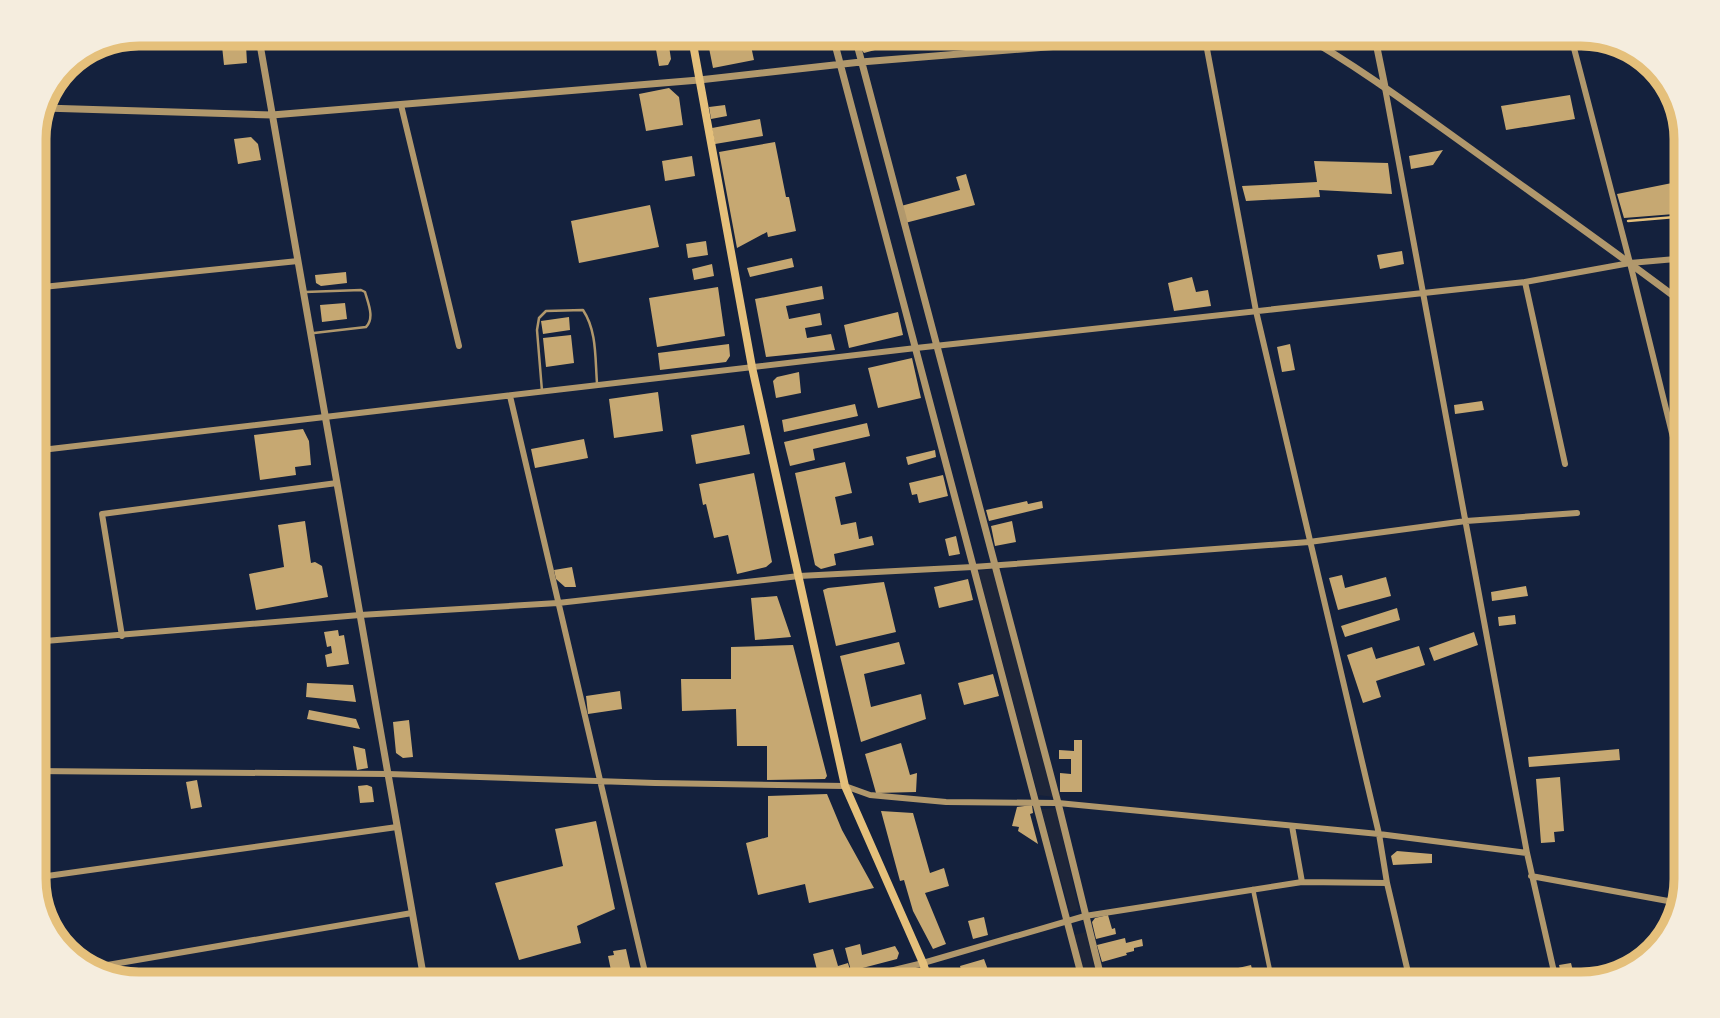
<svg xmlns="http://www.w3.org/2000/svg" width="1720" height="1018" viewBox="0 0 1720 1018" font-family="'Sofia Sans Condensed',sans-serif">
	<rect width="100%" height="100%" fill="#14213d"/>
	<path fill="#1d2539" d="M993,569L1054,797L1038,795L978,571Z
		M1056,808L1079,910L1070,912L1041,809Z
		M1086,932L1099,985H1086L1074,935Z"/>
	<path fill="#c6a872" d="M653,33H667L671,59L668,65L659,66Z
		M706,33H753L755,46H751L754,60L713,68Z
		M856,33H870L875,50L864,53L860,48Z
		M246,45L247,63L224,65L222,46Z
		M669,88L679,97L683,125L646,131L639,94Z
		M1570,95L1575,119L1506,130L1501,106Z
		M725,105L727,116L711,119L709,107Z
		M760,119L763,136L715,144L712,128Z
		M251,137L258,144L261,160L238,164L234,139Z
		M775,142L786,197H789L796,231L768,237L767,232L737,248L719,152Z
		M1443,150L1433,165L1411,169L1409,156Z
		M692,156L695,176L665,181L662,161Z
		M1314,161L1388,163L1392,194L1319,190L1320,197L1246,201L1242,186L1317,182Z
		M966,174L975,205L905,223L901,206L960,190L956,177Z
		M1687,180V213L1624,218L1617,194Z
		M650,205L659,247L579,263L571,221Z
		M706,241L708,255L688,258L686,244Z
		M1402,251L1404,264L1380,269L1377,255Z
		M792,258L794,267L750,277L747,268Z
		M712,264L714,276L694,280L692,269Z
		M346,272L347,283L321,286L316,283L315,275Z
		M1192,277L1196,292L1208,290L1211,306L1174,311L1168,283Z
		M822,286L824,299L786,306L789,319L820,313L822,325L805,328L807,338L831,334L835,350L766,357L755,299Z
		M718,287L725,336L657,347L649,298Z
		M345,303L347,319L322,322L320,305Z
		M898,312L903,335L849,348L844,325Z
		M569,317L570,330L543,334L541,321Z
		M571,335L574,363L546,367L543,338Z
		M729,344L730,356L726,362L660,370L658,353Z
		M1290,344L1295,370L1282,372L1277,347Z
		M912,358L921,398L878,408L868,368Z
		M799,372L801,393L776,398L773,381L777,377Z
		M658,392L663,431L614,438L609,399Z
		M1482,401L1484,410L1455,414L1454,405Z
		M855,404L858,416L784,432L782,420Z
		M867,423L870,436L813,449L815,460L790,466L784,442Z
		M744,425L750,454L696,464L691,435Z
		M303,429L309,441L311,465L295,467L296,475L260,480L254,435Z
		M584,439L588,458L535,468L531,449Z
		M935,450L936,457L908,465L906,457Z
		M845,462L852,493L835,497L841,525L856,522L859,539L872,536L874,545L834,554L836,565L821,569L815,565L795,473Z
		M754,473L772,562L766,567L737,574L728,535L714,538L706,504L703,505L699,484Z
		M943,475L948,496L919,503L917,494L912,495L909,483Z
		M1027,501L1028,504L1042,501L1043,508L989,521L986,510Z
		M305,521L311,563L315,562L322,566L328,597L256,610L249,574L284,567L278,525Z
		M1012,521L1016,542L995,546L991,526Z
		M956,536L960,554L949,556L945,539Z
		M572,567L576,587H565L556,579L554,570Z
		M1342,575L1345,588L1386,577L1391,596L1338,610L1329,578Z
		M968,579L973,600L939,608L934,587Z
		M884,582L896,632L836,646L823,590L828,588Z
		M1526,586L1528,596L1492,601L1491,592Z
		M777,596L791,637L755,640L751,598Z
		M1397,608L1400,620L1345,637L1341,626Z
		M1515,615L1516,624L1499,626L1498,617Z
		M338,630L339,636L344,635L349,664L327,667L325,655L332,653L331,646L327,647L324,632Z
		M1474,632L1478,645L1434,661L1429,648Z
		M899,642L905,664L864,674L871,707L921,694L926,719L861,742L840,656Z
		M793,645L827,776L825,779L767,780V746H737L736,709L682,711L681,679H731V647Z
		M1419,646L1425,665L1376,681L1381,697L1363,703L1347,655L1372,647L1376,659Z
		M993,674L999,696L964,705L958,683Z
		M307,683L353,685L356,702L306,697Z
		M620,691L622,709L588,714L586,696Z
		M309,710L356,719L360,729L307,719Z
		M409,720L413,757L403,758L396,753L393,722Z
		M1074,740H1082V792H1060V773L1071,774V759H1059V750L1074,751Z
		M901,743L910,775L917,773L916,792L876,793L865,754Z
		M353,746L365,749L368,768L357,770Z
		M1619,749L1620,760L1529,767L1528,757Z
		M1560,777L1564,831L1554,832L1555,842L1541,843L1536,779Z
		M197,780L202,807L191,809L186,782Z
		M367,785L372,787L374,802L360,803L358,786Z
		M827,794L842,830L874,888L809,903L805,884L758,895L746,843L768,837V796Z
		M1032,805L1033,813L1030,814L1038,844L1018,831L1019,827L1012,826L1017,807Z
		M881,811L913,813L930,873L944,868L949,886L925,893L946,944L933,949L913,911L904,880L900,881Z
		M596,821L615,909L577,926L581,943L519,960L495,883L563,866L555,829Z
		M1397,851L1432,854V863L1393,865L1391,856Z
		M1108,915L1112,929L1115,928L1116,934L1096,939L1092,922L1095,918Z
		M984,917L988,935L973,939L968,921Z
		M1125,938L1126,943L1142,939L1143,946L1134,948V951L1126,953L1127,955L1102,962L1097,945Z
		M860,944L862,955L895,946L899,953L897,959L851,971L845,948Z
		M626,949L634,985H614L608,956L614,955L613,951Z
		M833,949L838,966L848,963L850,970L819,978L813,954Z
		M984,959L988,970L963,977L960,966Z
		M1571,963L1575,979L1563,982L1559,965Z
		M1251,965L1256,985H1219L1217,973Z
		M1074,973L1077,985H1045L1044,980Z
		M692,974L695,985H656L655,983Z"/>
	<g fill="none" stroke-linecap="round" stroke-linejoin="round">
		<path stroke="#e5c07b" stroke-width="2.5" d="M1628,221L1687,216"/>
		<path stroke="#b1986c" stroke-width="2.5" d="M967,33L973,52
			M305,292L361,290L365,292C368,303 375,318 366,327L314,333
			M542,391L537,330L539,318L546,311L583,310C597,331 595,358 597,383"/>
		<path stroke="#b1986c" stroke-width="4.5" d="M1253,889L1273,985"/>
		<path stroke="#b1986c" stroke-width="6" d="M1204,33L1256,311L1379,834L1387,883L1411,985
			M1570,33L1630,263L1687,494
			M1385,88L1527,853L1557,985
			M401,105L459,346
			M1525,282L1565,464
			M33,288L298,261
			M510,396L648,985
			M33,451L916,348L1525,282L1630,263L1687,258
			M122,636L102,514L337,483
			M33,642L360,615L558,603L799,576L973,567L1309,542L1466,521L1577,513
			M33,771L388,774L655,783L845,786L870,795L946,802L1058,803L1379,834L1527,853
			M1292,826L1302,882
			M1531,876L1668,901L1679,908
			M44,877L54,939
			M33,878L397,827
			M84,969L412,913
			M832,985L923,963L1085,916L1302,882L1387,883"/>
		<path stroke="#b1986c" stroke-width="7" d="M258,33L425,985
			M832,33L1084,985
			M854,33L1058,803L1103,985
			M1299,33C1359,67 1415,109 1471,149C1543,201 1616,252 1687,306
			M1374,33L1385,87
			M44,108L272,115L699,80L861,62L1220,33"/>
		<path stroke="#e5c07b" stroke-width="8" d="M691,33L752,367L845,786L923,963L930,985"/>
	</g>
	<path d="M0 0H1720V1018H0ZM139 46H1581A93 93 0 0 1 1674 139V879A93 93 0 0 1 1581 972H139A93 93 0 0 1 46 879V139A93 93 0 0 1 139 46Z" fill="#f5edde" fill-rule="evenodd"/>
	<path fill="none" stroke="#e5c07b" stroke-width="9" d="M139 46H1581A93 93 0 0 1 1674 139V879A93 93 0 0 1 1581 972H139A93 93 0 0 1 46 879V139A93 93 0 0 1 139 46Z"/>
</svg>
